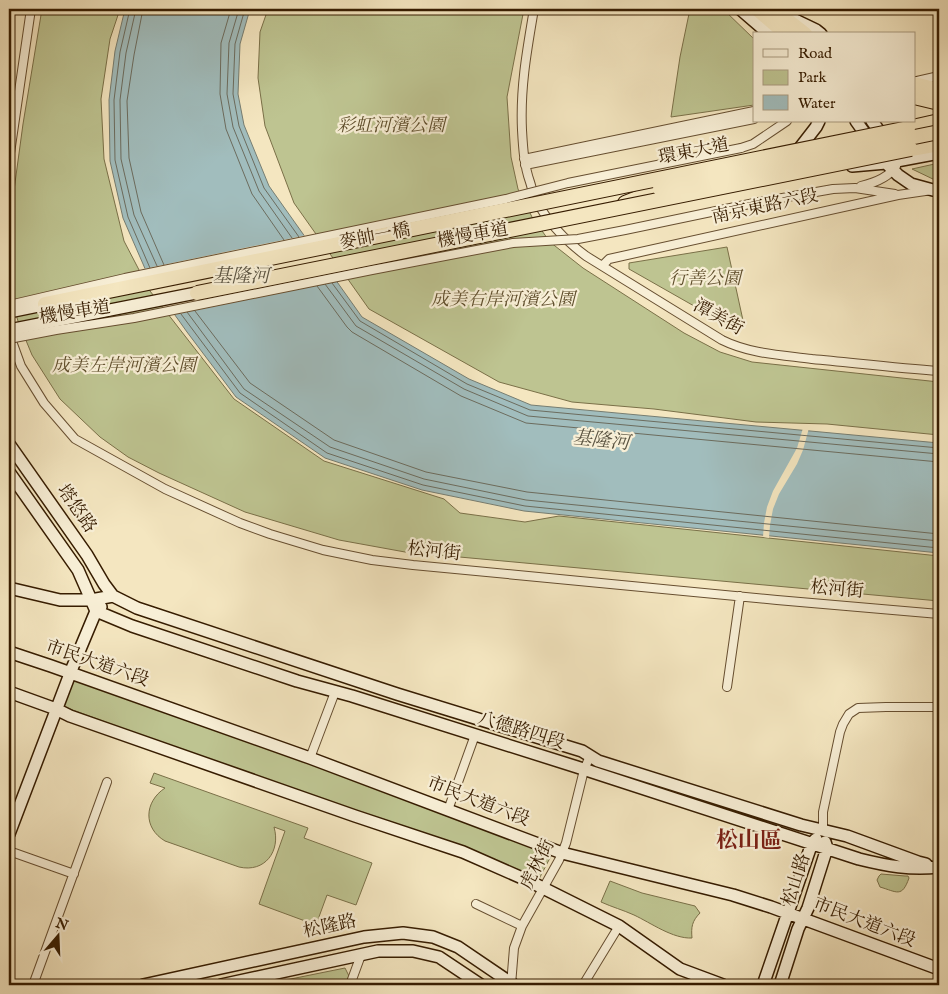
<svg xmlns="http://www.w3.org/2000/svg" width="948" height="994" viewBox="0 0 948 994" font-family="'IM FELL English','Noto Serif TC',serif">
	<rect width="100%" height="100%" fill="#f4e6c0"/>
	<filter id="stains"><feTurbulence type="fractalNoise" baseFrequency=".004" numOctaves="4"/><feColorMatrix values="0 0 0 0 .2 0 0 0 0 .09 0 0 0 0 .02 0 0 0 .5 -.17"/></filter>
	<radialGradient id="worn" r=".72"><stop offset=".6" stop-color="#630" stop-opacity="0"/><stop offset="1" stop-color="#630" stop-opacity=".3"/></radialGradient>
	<path fill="#bec491" stroke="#7a7048" d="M42,9H120L110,39L101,99L104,159L124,241L150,291L234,399L324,461L444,499L460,513L525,522L559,516L939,556V601L405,552L339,540L245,512L159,473L128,457L100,437L60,399L32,355L18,321L9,293V227L23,124Z
		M268,9H524L507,97L511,157L518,189L532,217L550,242L583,268L684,333L720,352L752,362L939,382V435L827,424L756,422L654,409L572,402L499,382L369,309L294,203L265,126L258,78L260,32Z
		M690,9H723L754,39V105L671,117L680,57Z
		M939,163V181H937L912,169Z
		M727,247L744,325L731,327L629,269V263Z
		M74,675L550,854L551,856L539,879L486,858L358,815L62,706Z
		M154,773L308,828L304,838L372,863L356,905L327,895L316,925L259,904L285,831L274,827C281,851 265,873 239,867L165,841C143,828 144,802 165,788L150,783Z
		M881,874L905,876H908L909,878C902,898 897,892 880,887L877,880L879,876Z
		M610,881L642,893L695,906L700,913C692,921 691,927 692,938C673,939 651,923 634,915C623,910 612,907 601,902Z
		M345,968L349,976L345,985H261Z"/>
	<path fill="#a1bdbd" stroke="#767d71" d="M125,9H250L240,44L238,94L244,125L269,186L362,317L469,379L531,405L939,443V553L524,511L422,490L325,458L236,397L187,332L150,280L123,218L110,161L109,100L115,51Z"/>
	<path fill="#f4e6c0" d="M307,235L340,281L173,315L148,281L143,269Z
		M803,428H809L803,450L797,464L779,494L773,509L770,525L769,538L763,537L764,523L767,507L773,491L797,448Z"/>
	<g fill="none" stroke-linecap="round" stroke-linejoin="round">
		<path stroke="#6c6c5e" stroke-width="1" d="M130,9L120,52L114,100L115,160L128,217L150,268
			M136,9L126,53L120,100L121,159L134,215L157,266
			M143,9L134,55L127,101L129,158L141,212L164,265
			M231,9L221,43L220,94L226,129L252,194L284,240
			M239,9L229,43L227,94L233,127L259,191L292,238
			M245,9L235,44L233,94L239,126L264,188L299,237
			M332,283L360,321L467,384L530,410L939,448
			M325,284L356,326L464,389L528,416L939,454
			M317,286L347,327L352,332L461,396L526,423L939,462
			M195,311L250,383L334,440L426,472L527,492L939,534
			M187,312L244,389L330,447L424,479L526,500L939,541
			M181,314L240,393L327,453L423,485L525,506L939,548"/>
		<g stroke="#664e30" stroke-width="10">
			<path id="street" d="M534,9C527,50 520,88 522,130C523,148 524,165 530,182C532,188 533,195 536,200C548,223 566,241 586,256L722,340C750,354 782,355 812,359C855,363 897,368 939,371
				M917,81L939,76
				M741,148L753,144L787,121
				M524,159L754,111
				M9,160L31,9
				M525,165L754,119
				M861,186C874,183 889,177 896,166
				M759,202L833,189L855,188L895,194
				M602,266L609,259L898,195L939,189
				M9,333L21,366L44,403L75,439L165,489L240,523L270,534L323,550L372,560L413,565L777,600L939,614
				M727,687L740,596
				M310,758L335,692
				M448,810L475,735
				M823,830V812L840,732L843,724L849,714L858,708L886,707H939
				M9,851L74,874
				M476,904L522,926
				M33,985L107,782
				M350,985L361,955
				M511,985L514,948L522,926L559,860L566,843L584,770L590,756
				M583,985L619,926"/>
		</g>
		<g stroke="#361c00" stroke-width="14">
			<path id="secondary" d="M740,9L769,34
				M791,18L816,30L821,34
				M856,121L871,142
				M872,121L885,139
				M799,149L816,127L819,121
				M883,160L898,175L911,184L933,190
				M852,166L886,163L939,153
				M9,444L87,555L104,584L113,596
				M9,472L78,570L96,611L132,626L297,681L352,696L577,767L859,859C887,866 910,870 939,867
				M9,588L60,600H91L113,596L137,608L397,694L582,751L598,761L801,825L847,836L918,862L926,864
				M9,652L51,666L310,758L562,853L733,895L771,907L939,969
				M9,692L56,709L70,716L355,816L463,852L529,881L619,926L680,969L723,985
				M9,834L73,666L96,611L101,607
				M143,985L364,937L403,933L433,937L458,947L514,985
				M221,985L378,951H413L439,957L481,985
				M763,985L812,843L816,839
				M780,985L798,929L808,908L827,848L825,842"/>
		</g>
		<g stroke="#361c00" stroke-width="16">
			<path id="highway" d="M757,9L786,34
				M773,9L805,34
				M914,84L939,90
				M914,97L939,103
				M908,128L939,121
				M911,149L939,144
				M625,203L660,189"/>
		</g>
		<use href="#street" stroke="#f8efd6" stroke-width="8"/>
		<use href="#secondary" stroke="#f8efd6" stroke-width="11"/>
		<use href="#highway" stroke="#f4e6c0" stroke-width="14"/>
		<g stroke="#664e30" stroke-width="10" stroke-linecap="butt">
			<path id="street-bridge" d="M9,305L125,278L506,199L568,183L741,148
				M9,339L56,330L134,318L372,270L513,243L578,239L625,230L759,202"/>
		</g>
		<g stroke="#361c00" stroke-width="14" stroke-linecap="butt">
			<path id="secondary-bridge" d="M9,312L53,303
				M9,330L206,291"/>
		</g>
		<g stroke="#361c00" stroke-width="16" stroke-linecap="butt">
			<path id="highway-bridge" d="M660,189L939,132
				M197,293L911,149
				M45,304L908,128"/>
		</g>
		<use href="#street-bridge" stroke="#f8efd6" stroke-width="8"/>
		<use href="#secondary-bridge" stroke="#f8efd6" stroke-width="11"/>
		<use href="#highway-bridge" stroke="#f4e6c0" stroke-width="14"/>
	</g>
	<g text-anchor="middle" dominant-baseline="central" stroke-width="4.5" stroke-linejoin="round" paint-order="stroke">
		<g font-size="18" font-style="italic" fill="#5f4e2c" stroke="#f8efd6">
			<text x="391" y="126">彩虹河濱公園</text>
			<text x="705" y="279">行善公園</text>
			<text x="503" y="300">成美右岸河濱公園</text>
			<text x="124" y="366">成美左岸河濱公園</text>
		</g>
		<g font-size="18" fill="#361c00" stroke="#f8efd6">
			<text transform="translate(694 152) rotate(-11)">環東大道</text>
			<text transform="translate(765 207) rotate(-12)">南京東路六段</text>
			<text transform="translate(473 236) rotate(-10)">機慢車道</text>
			<text transform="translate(375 237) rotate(-11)">麥帥一橋</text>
			<text transform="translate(75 313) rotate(-9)">機慢車道</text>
			<text transform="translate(718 318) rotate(29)">潭美街</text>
			<text transform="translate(76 509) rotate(55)">塔悠路</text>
			<text transform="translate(434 552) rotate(6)">松河街</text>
			<text transform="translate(837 590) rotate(5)">松河街</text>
			<text transform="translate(97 664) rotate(19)">市民大道六段</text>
			<text transform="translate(521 731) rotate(17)">八德路四段</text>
			<text transform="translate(478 802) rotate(21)">市民大道六段</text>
			<text transform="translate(538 865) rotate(-63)">虎林街</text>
			<text transform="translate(797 880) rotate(-72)">松山路</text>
			<text transform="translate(864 923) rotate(21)">市民大道六段</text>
			<text transform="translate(330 927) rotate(-12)">松隆路</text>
		</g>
		<g font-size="19" font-style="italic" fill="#5b5442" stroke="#f8efd6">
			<text x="241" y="277">基隆河</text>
			<text transform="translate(601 441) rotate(6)">基隆河</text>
		</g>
		<g font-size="22" font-weight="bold" fill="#7a1f14" stroke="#f8efd6">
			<text x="749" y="841">松山區</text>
		</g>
	</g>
	<rect width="948" height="994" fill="none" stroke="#f4e6c0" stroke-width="30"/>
	<rect x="10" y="10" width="928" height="974" fill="none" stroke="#361c00" stroke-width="2.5"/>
	<rect x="15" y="15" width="918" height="964" fill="none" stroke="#361c00"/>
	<rect x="753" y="32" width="162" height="90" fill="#f8efd6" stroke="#aa9b80"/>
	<rect x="763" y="49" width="25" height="8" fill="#f8efd6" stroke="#aa9b80"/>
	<text x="798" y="58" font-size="15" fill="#361c00">Road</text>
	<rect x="763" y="70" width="25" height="15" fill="#bec491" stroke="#aa9b80"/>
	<text x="798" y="82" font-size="15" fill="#361c00">Park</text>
	<rect x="763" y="95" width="25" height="15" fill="#a1bdbd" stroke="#aa9b80"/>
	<text x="798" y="108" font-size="15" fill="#361c00">Water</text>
	<g transform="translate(58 936) rotate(19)" stroke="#f8efd6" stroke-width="4" paint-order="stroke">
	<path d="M0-4L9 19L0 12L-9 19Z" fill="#361c00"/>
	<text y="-8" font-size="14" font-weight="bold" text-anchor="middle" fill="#361c00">N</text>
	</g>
	<rect width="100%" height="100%" filter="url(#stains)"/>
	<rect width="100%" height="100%" fill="url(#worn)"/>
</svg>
